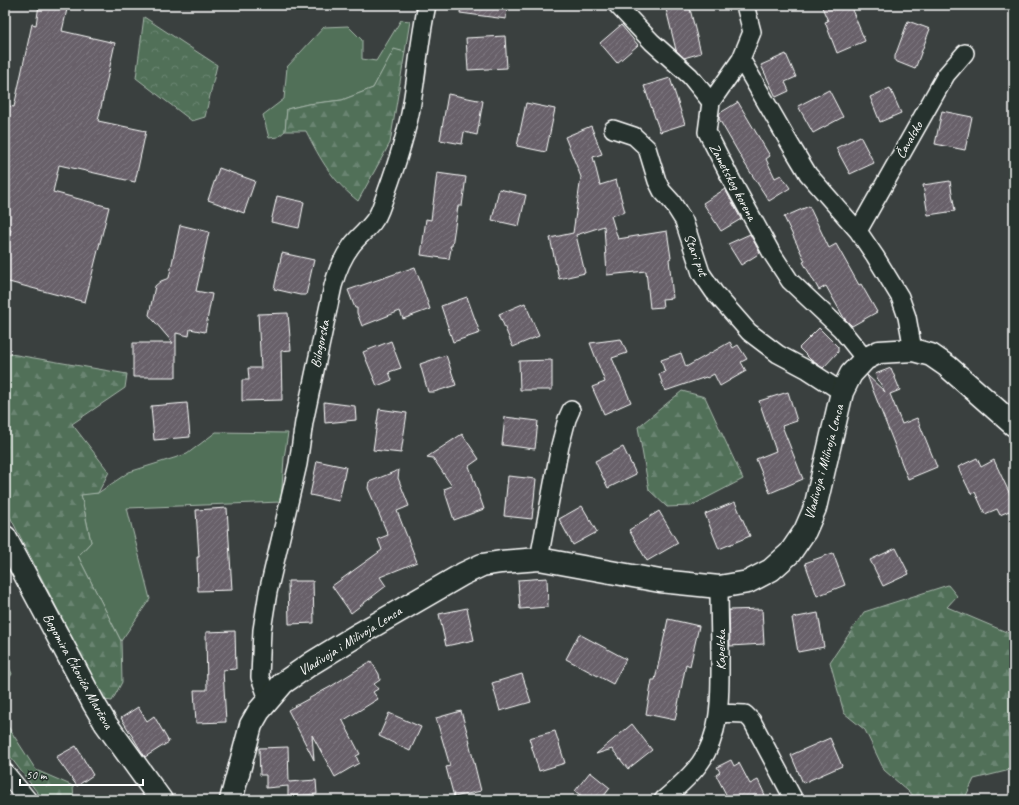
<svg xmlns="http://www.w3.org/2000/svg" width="1019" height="805" viewBox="0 0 1019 805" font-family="Caveat,sans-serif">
	<defs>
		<pattern id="forest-firs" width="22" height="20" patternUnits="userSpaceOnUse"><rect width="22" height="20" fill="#517059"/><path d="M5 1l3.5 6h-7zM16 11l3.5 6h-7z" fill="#6b8572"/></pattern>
		<pattern id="park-crowns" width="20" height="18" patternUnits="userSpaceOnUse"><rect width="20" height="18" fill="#517059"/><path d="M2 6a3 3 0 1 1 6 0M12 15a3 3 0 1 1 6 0" fill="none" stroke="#6b8572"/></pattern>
		<pattern id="building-hatch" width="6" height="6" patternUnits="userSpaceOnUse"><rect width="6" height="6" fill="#676069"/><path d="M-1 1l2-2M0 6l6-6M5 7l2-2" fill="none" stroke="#7e7880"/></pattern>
	</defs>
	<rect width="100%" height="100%" fill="#3a403f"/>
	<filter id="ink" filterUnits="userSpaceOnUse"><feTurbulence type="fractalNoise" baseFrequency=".025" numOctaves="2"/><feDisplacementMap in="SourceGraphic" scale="8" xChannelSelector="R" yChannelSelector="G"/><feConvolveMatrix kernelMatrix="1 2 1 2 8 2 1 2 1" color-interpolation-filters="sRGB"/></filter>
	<g filter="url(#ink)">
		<path fill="#517059" stroke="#a8b8ac" d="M401,20L410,21L405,52L394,50L373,88L342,100L308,104L287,109L285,131L278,137L269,138L263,115L284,99L287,67L324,27L348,26L362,40V59L376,61Z
			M216,432L288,433L284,458L281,502L127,508L150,599L121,641L78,556L91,542L81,494L98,493L129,472L187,454Z"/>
		<path fill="url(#forest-firs)" stroke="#a8b8ac" d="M394,49L405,52L390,143L358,201C332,180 321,161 306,131H285L287,109L308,104L342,100L373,88Z
			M5,353L127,374L125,388L72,424L109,472L98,493L81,495L91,542L78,556L121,641L122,682L112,701L104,700L5,507Z
			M682,391L705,397L743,479L691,506L667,507L649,490L638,427Z
			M948,585L957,596L947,607L1011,634L1014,638V769L974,779L964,800H916V798L884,770L865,730L844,713L830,662L864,612Z
			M5,658L12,674L5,684Z
			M5,722L36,770L73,786L74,800H43L5,750Z"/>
		<path fill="url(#park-crowns)" stroke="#a8b8ac" d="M144,17L217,65L205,117L192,121L136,78Z"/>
		<path fill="url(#building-hatch)" stroke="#fff" d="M39,5H68L62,31L115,43L98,121L146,131L135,182L59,165L53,192L109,207L85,302L5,281V251L11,230L5,229V105L14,107L32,24L36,25Z
			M461,5H507L506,19L460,13Z
			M665,5H689L701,53L684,58L676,50Z
			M821,5H850L865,41L837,53L825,22L828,21Z
			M908,21L930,29L915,69L895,61V56Z
			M621,25L638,45L617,63L600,43Z
			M505,36L507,68L468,70L466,38Z
			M786,54L796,77L785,82L789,91L776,97L761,65Z
			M670,78L685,124L660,132L644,86Z
			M890,88L901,113L880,122L870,97Z
			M829,90L843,117L813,133L798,106Z
			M448,94L483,101L477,135L464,132L462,144L440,140Z
			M738,102L770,156L766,159L775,178L781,175L790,188L769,201L745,164L719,119L720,113Z
			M526,103L555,109L546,152L517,146Z
			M942,111L972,117L965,150L935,144Z
			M591,126L602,154L593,157L600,185L616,180L625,212L611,216L618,239L667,231L671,258L669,259L673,298L662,299L663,307L650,308L646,271L607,275L604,226L576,235L585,273L559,279L550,238L573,233L581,177L565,137Z
			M860,136L874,163L850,174L836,148Z
			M219,168L255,181L244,213L208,200Z
			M437,173L466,177L462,206H458L452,246H450L451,249L449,259L421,255L426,219L431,220Z
			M950,181L955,211L928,215L923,185Z
			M499,189L526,195L519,226L492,220Z
			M725,189L741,219L721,231L703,203Z
			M277,196L304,202L299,228L271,222Z
			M809,206L829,248L836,244L859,285L861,284L877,312L852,326L844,318L826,286L819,290L803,262L805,261L784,217Z
			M180,225L209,232L196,291L212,294L205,332L190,329L189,336L176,333V377H133V343H173L149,315L155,286L161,281L169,278Z
			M750,234L760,253L741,265L728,244Z
			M282,253L314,260L306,295H300L274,289Z
			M415,267L430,309L403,319L400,311L362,326L357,313V308H355L348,290Z
			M467,297L480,333L453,342L441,306Z
			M525,303L539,336L513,347L499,314Z
			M288,313L291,350L281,351L282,400L242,401V380H249L248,368H261L258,314Z
			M819,328L838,347V352L823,368L811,360L799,348Z
			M621,339L627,353L612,358L631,402L604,414L592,387L605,382L590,343Z
			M391,341L401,368L389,372L392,380L377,386L363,352Z
			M730,342L733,348L738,345L747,359L741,362L746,371L720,386L714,374L707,378L706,377L665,391L659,374L665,372L661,360L681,353L686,367Z
			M446,355L456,385L434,392H428L420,364Z
			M552,360V390H520L519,361Z
			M891,368L900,390L890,394L902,424L917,418L937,467L908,479L867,375L885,392L875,374Z
			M788,392L797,421L782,426L803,479L770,493L756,459L776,451L759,401Z
			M324,402L355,406L356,420L325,423Z
			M187,403L190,437L154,440L151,406Z
			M379,409L407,413L401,453L373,450Z
			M505,417L538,421L535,449L502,445Z
			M462,434L479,459L469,466L484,509L454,520L444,489L452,486L433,458L427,457Z
			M623,447L636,474L608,488L595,461Z
			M977,458L981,467L994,460L1014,503V509L1000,515L997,509L985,514L975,492L971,494L958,467Z
			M317,461L346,467L339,501L310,495Z
			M399,470L398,478L409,506L397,511L417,562L380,577L386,586L351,613L332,586L382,550L378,539L388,535L368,488L369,482Z
			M508,476L536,479L532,519L504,516Z
			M735,502L750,536L719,549L705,514Z
			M582,506L597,532L573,545L559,519Z
			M227,508L232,590L198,591L197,557H199L196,510Z
			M659,511L678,543L647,561L629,530Z
			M896,548L909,574L883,586L870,560Z
			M833,553L845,585L817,596L805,563Z
			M547,578L548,607L520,609L518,580Z
			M288,581H313L314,623L289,624Z
			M467,608L474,640L446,646L439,614Z
			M762,609L764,644L730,646L729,610Z
			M818,613L824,647L798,652L792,618Z
			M668,619L699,626L690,666L686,664L675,720L646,714L652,680H655Z
			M235,631L236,669L223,670L226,722L196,723L194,690H207L206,632Z
			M579,634L626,659L613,684L566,659Z
			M371,661L379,674L380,680L374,684L378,689L373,692L378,699L344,720L342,719L360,754L356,756L359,763L335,777L312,735L314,760L288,710L330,687Z
			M522,674L531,702L500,711L492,683Z
			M138,707L147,721L154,716L169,742L145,757L121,718Z
			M461,711L470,742H469L481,791L454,797L446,767L450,766L436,718Z
			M389,713L421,727L410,751L379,736Z
			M632,724L652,750L628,769L612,749L596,754Z
			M555,731L565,763L539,771L529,738Z
			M830,738L842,766L803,783L791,755Z
			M76,746L93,775L77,786L56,757Z
			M288,747L289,782L316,780L317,794L288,796V786L266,788V775H260L259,748Z
			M731,760L734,766L739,763L750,784L758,780L765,795L754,800H729L716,775L720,772L717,767Z
			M590,772L610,788L601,800H587L575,791Z"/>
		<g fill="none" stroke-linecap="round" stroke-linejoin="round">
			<g stroke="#fff" stroke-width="20">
				<path id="street" d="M617,5L652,42L690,76L711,102L707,132L732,181L771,252L790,281L841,329L865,359
					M745,5L752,32L741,59L790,144L808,174L858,231L875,256L900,297L907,317L913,350
					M711,102L741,59
					M613,129L634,136L647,148L657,181L662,191L672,202L684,221L701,273L714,292L749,332L778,354L808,370L842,392
					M858,231L946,75L965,53
					M539,559L560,446L567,419L571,410
					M268,699L260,677L262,630L268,592L298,464L304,422L333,286C337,271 342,258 352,245C361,233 375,225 380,210C392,178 403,147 410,114C417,78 419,41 427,5
					M719,713L745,714L752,721L794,800
					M5,772L28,800
					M663,800C676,789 690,777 700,763C722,733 720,693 720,657C720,633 719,610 719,587"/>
			</g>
			<g stroke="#fff" stroke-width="25">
				<path id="secondary" d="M5,537L94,704L106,724L161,800
					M231,800L251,725L259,711L283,683L312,663L361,633L463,574L482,565L501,562L539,559L660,581L719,587L748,582L771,570L790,553L805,531L815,508L842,392L851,374L865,359L879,352L913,350L931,355L947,366L1014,425"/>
			</g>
			<use href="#street" stroke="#26332d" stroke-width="17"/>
			<use href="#secondary" stroke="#26332d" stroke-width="22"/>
		</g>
	</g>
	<g text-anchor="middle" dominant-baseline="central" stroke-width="3" stroke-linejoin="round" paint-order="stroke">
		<g font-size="14" fill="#fff" stroke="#26332d">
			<text transform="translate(909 140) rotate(-60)">Čavalsko</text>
			<text transform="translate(733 182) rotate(62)">Zametskog korena</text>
			<text transform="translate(696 255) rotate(69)">Stari put</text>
			<text transform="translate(320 344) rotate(-78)">Bilogorska</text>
			<text transform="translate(824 462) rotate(-75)">Vladivoja i Milivoja Lenca</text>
			<text transform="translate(350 641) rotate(-32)">Vladivoja i Milivoja Lenca</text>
			<text transform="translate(720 650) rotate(-90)">Kapelska</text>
			<text transform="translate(78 671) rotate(61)">Bogomira Ćikovića Marčeva</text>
		</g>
	</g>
	<rect width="1019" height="805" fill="none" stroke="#26332d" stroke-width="20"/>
	<rect x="10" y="10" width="999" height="785" fill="none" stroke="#fff" stroke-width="1.5" filter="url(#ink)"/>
	<path d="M20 779v6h123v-6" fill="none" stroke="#ffffff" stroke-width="2"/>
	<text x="26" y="779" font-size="12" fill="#ffffff" stroke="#26332d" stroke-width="3" paint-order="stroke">50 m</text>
</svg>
